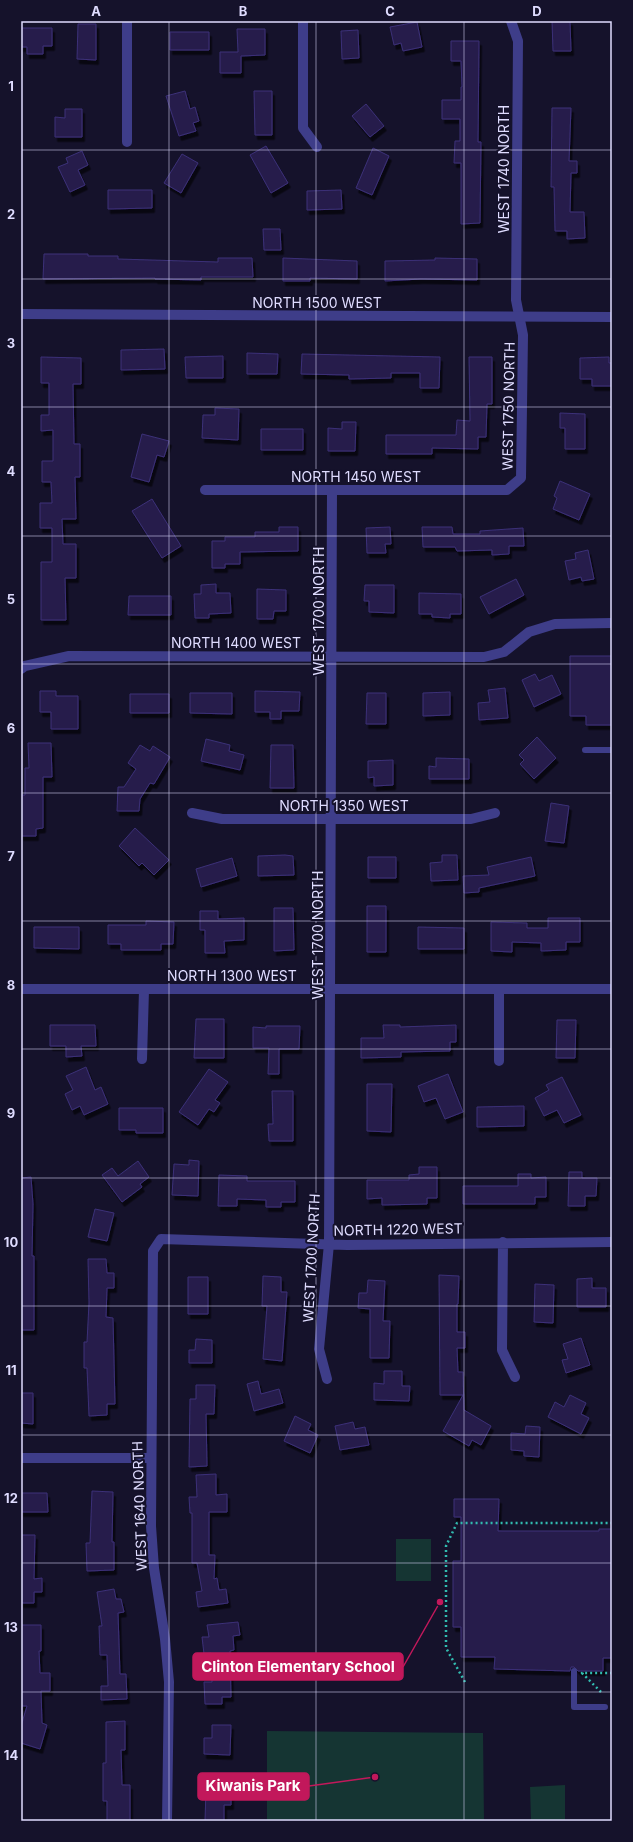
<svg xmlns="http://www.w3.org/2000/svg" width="633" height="1842" viewBox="0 0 633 1842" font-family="Inter,sans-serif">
	<defs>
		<filter id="shadow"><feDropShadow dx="2.5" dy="4.5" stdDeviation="0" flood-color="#0009"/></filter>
	</defs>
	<rect width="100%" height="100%" fill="#15122b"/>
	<path fill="#153533" d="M431,1539V1581H396V1539Z
		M267,1731L483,1733L484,1821H267Z
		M565,1785V1821H531L530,1787Z"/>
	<path fill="#261e4c" stroke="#3c3078" filter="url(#shadow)" d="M552,21H570L571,51H553Z
		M417,22L422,47L403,51L401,43L394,45L390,27Z
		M78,24H96V60L77,59Z
		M21,28H52V46H43V54H27V47H21Z
		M237,29H265V55L241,56V73H220V52H238Z
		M358,30L359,58L342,59L341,31Z
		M170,32H209V50H170Z
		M451,41H479L478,142H481L480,223L461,224V163H454L455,141H460V119H442V100H461V87H462L461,61H451Z
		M185,91L190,109L195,107L199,121L193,123L196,131L179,136L166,96Z
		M254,91H272V135H255Z
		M366,104L384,126L370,137L352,116Z
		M552,108H571L569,161H577V173H571L570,212H584L585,238L567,239V231H555L554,187H551Z
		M65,109H82V137H55V117L65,118Z
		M266,146L288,183L271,193L250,155Z
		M373,148L389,156L372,195L356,188Z
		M82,151L88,165L78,170L85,185L70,192L58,167L68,163L66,158Z
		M182,154L198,163L181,193L164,183Z
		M108,190H152V208L108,209Z
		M341,190L342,209L307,210V191Z
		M263,229H280L281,250H264Z
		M44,254H88V256H118V259L218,262V258H252L253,277H201V280L155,279V278L43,279Z
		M283,258L357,261V279L310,278V281H283Z
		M435,258L477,259V280L421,279L385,281V261L435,260Z
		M164,349L165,369L121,370V350Z
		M247,353L278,354L277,374H247Z
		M302,354L440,357L439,388H420V373H391V378L349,379V375L301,374Z
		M223,356V378H186L185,357Z
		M41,357L81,358V384H73L74,444H80V477H75L76,519H62L63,544H76V578H65L66,620H41V562H52V528H40V503H52L51,482H42V461H53V430L41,431V415H49V383H41Z
		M469,357H492V404H487L486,437H478V449L432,448V454H386V435H456L457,420L470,421Z
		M609,357V363H612V386H592V379H580V358Z
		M215,408L239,409L238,440L202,438L203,415H215Z
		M560,413L585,414V449H565V428H560Z
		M342,422H356L355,451H328V428L342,429Z
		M261,429H303V450H261Z
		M142,434L169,441L164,457L157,455L149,482L131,477Z
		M560,481L590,494L579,520L553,509L557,498L554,496Z
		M152,499L181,546L162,558L132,511Z
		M279,527H298V551L240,552V564H225V568H212V541H225V537H255V532H279Z
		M390,527L391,544H385L386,553H367L366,528Z
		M422,527H452L453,534H480V531L523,528L524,546H509V554L492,555V550L457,551L455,547H423Z
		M588,550L594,579L582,581L581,577L569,580L565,561L576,559L575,553Z
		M516,579L524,595L489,614L480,597Z
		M216,584V593H230L231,613L209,614V618H195L194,594H201V585Z
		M365,585H394V613L369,612V601H364Z
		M257,589L286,590V611H274L273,619H257Z
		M419,593L461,594V614H450V618L432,617V614H419Z
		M129,596H171V615H128Z
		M570,656H612V725H586V716H570Z
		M535,674L539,681L552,675L561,694L534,707L522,680Z
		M505,688L508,718L479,720L478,703L490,702L488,690Z
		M40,691H56V696H78V729H51V712H40Z
		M255,691L300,692L299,711H281V719H270V712H255Z
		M450,692V715L423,716V693Z
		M190,693H232V714L190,713Z
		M367,693H386V724H366Z
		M130,694H169V713H130Z
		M537,737L556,758L534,779L520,764L524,760L519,755Z
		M206,739L230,745L229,751L244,755L240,770L201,761Z
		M28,743H51L52,777H43V828L36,829V836H21V795H25V768H29Z
		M140,745L150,751L153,746L170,757L154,784L150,783L140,799L139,811H117L118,787H124L136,769L128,763Z
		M271,745H293L294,788H270Z
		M436,758L469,759V779H429V766L436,767Z
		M393,760V785L374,786V777L368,778V761Z
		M551,803L569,806L564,843L545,841Z
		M135,828L169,860L154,875L142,863L139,866L119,846Z
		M285,855L293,856L294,875L258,876V856Z
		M442,855H457L458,880L431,881L430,863L442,862Z
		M368,857H396V878H368Z
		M531,857L535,876L479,888V892L464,893L463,876L489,875L487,867Z
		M232,858L237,876L201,887L196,869Z
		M367,906H386V952H367Z
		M274,908H293L294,950L274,951Z
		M200,911H218V919L244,918V940L224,941L225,953H205V930H200Z
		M548,918H580V942H566V950L541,951V943L512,942V952L491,951V922L527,923V928H548Z
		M146,921L174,922L173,944H161V950H121V944H108V925H146Z
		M34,927H79V949L34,948Z
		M418,927L464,928V949H418Z
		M196,1019H224V1058H194Z
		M557,1020H576L575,1058H556Z
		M50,1025H95L96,1046H81L82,1056L66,1057V1046H50Z
		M383,1025H400V1027L456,1025V1042H450V1051L401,1052V1057L361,1058V1038H384Z
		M266,1026H300L299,1049H279V1074H268L269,1048H253V1027L266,1028Z
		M86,1067L95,1090L101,1087L108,1104L84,1115L80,1106L72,1110L65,1094L73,1090L66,1076Z
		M209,1069L228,1082L215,1100L220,1103L214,1112L209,1109L198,1125L179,1112Z
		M448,1074L463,1112L445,1119L436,1098L424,1102L418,1086Z
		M562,1077L581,1115L564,1123L557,1110L544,1116L535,1098L549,1090L546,1085Z
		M367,1084H392L391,1132L367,1131Z
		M272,1091H293V1141H269L268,1124H273Z
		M524,1106V1126L477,1127V1107Z
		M119,1108H163V1133H136V1130H119Z
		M189,1160L199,1161L198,1196L172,1195L174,1164L189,1165Z
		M138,1161L149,1177L140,1184L142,1187L122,1202L102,1175L112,1168L118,1176Z
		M419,1167H437V1198H427V1204L382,1205V1198L367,1199V1180H409V1175L419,1174Z
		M569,1172H582V1178H597L596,1196H585V1206H568Z
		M518,1174H531V1178L546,1177V1197H535V1204H463V1186H518Z
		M219,1175L247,1176V1181H295V1202H281V1207H266V1200L237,1199V1206H218Z
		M31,1177L33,1204L32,1256H34V1330H21V1178Z
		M95,1209L114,1213L107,1241L88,1237Z
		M88,1259H106L107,1273H114V1288H107L106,1317L113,1318L115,1404H107V1415L89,1416L87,1368H84V1342H87L89,1303Z
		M439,1275L459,1276L458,1304H457V1332H465V1348H457L458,1372H463L464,1410L491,1426L481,1445L472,1440L469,1446L443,1431L463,1395H440Z
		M263,1276L281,1277V1292H287L282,1361L263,1359L267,1306H262Z
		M188,1277H208V1314H188Z
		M592,1278V1288H606V1307H577V1279Z
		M368,1280L385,1281L383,1321H390L389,1358H370V1309L358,1308L359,1293H367Z
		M535,1284L554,1285L553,1323L534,1322Z
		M581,1338L590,1365L566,1373L562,1360L568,1359L563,1344Z
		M196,1339L212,1340V1363H189V1350H195Z
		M384,1371H402V1386H410L409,1401L374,1400V1383L384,1384Z
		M258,1381L261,1394L279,1389L283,1403L254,1411L247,1384Z
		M196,1385H215L214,1414H206L207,1466L189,1467L190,1399H196Z
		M21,1393H33V1424L21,1423Z
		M570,1395L586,1403L581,1414L589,1418L581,1434L548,1417L555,1402L564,1407Z
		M295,1416L311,1424L308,1430L318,1435L310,1453L284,1441Z
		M353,1422L355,1429L365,1427L369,1445L340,1450L335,1426Z
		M526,1426L540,1427L539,1457L524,1456V1451L511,1450V1433L525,1434Z
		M216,1474V1495L227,1494V1512H209V1555H215L214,1579L217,1578L219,1590L226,1589L228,1603L198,1607L196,1592L202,1591L197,1563H192V1513H190L189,1497H197L196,1475Z
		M92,1491L113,1492L112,1542H114V1570L87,1571L86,1543H90Z
		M21,1493H47L48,1512H21Z
		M454,1499H499L498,1531H599V1529H612V1658H603V1671H578L574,1667H571L570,1671L494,1669L495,1657H461V1627H453V1561H461V1517H454Z
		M21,1535H35L34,1579L42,1578V1592H34V1603H21Z
		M114,1589L116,1599H121L124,1612L118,1613L120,1674H126L127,1699L101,1700V1686H108L107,1655H100L99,1626H102L97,1592Z
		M238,1622L240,1635L233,1636L234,1650L230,1651L231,1697H222V1704H205L204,1682H212L211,1653L204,1654L202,1637H209L207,1625Z
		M21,1625H41V1651H39L40,1673H50V1691H41L42,1723L47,1725L40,1749L21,1743V1726L27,1706H21Z
		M125,1721V1750H121L122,1785H130V1821H107V1801H103V1763H106V1722Z
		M212,1725H231L230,1755L204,1754V1738H212Z
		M212,1775L231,1776V1805H224V1821H205L206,1789H212Z"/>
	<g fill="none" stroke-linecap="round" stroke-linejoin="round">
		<path stroke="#32bcb0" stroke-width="2.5" stroke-dasharray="2 3" stroke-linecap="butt" d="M465,1682L446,1648V1546L457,1523H612
			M601,1692L582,1673H612"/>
		<path stroke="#3e3d89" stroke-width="6" d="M585,750H612
			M574,1671V1707H605"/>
		<path stroke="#3e3d89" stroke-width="10" d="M127,21V142
			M303,21V128L317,147
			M205,490H507L521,478L523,335L516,300L518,41L511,21
			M21,669L25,666L69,656L484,657L504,652L529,632L555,624L612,623
			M192,813L222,819H471L495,813
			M21,989H612
			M499,989V1061
			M142,1059L144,990
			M503,1242L502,1350L515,1377
			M327,1379L319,1349L329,1244L332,490
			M21,1458H151
			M167,1821L169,1682L165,1639L154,1568L151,1526L153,1251L161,1239L347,1245L612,1242"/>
		<path stroke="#3e3d89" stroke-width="10" d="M21,314L612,317"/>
	</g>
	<path fill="none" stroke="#dfdcff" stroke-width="1" stroke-opacity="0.55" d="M169,21V1821M316,21V1821M464,21V1821M21,150H612M21,279H612M21,407H612M21,536H612M21,664H612M21,793H612M21,921H612M21,1049H612M21,1178H612M21,1306H612M21,1435H612M21,1563H612M21,1692H612"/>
	<g text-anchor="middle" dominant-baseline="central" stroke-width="4" stroke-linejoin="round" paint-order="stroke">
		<g font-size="14" fill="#dfdcff" stroke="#15122b">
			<text transform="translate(503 169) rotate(-90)">WEST 1740 NORTH</text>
			<text x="317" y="302">NORTH 1500 WEST</text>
			<text transform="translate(508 406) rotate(-89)">WEST 1750 NORTH</text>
			<text x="356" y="476">NORTH 1450 WEST</text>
			<text transform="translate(318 611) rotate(-90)">WEST 1700 NORTH</text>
			<text x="236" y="642">NORTH 1400 WEST</text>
			<text x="344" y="805">NORTH 1350 WEST</text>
			<text transform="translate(317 935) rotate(-90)">WEST 1700 NORTH</text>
			<text x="232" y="975">NORTH 1300 WEST</text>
			<text transform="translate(398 1229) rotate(-1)">NORTH 1220 WEST</text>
			<text transform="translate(311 1258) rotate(-87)">WEST 1700 NORTH</text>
			<text transform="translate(139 1506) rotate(-92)">WEST 1640 NORTH</text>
		</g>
	</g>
	<path fill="none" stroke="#c2185b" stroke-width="1.5" d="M440 1602L403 1667M375 1777L309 1786"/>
	<g fill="#c2185b" stroke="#15122b" stroke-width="1.5">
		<circle cx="440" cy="1602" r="4"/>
		<circle cx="375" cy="1777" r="4"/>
	</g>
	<g fill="#c2185b" stroke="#c2185b" stroke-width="1.5">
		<rect x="193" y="1653" width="210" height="27" rx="4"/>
		<rect x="198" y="1773" width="111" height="27" rx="4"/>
	</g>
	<g font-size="15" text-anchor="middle" font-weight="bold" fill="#fff">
		<text x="298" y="1672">Clinton Elementary School</text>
		<text x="253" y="1791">Kiwanis Park</text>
	</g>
	<rect width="633" height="1842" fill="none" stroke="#15122b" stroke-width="44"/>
	<rect x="22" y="22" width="589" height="1798" fill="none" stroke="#dfdcff" stroke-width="1.5"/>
	<g font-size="13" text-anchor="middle" font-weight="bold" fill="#dfdcff">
		<text x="96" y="16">A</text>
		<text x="243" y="16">B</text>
		<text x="390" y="16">C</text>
		<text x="537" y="16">D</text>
		<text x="11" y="91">1</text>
		<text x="11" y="219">2</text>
		<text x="11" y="348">3</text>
		<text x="11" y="476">4</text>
		<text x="11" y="604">5</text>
		<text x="11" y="733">6</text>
		<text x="11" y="861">7</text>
		<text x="11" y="990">8</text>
		<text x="11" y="1118">9</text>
		<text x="11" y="1247">10</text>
		<text x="11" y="1375">11</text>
		<text x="11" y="1503">12</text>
		<text x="11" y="1632">13</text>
		<text x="11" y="1760">14</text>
	</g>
</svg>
